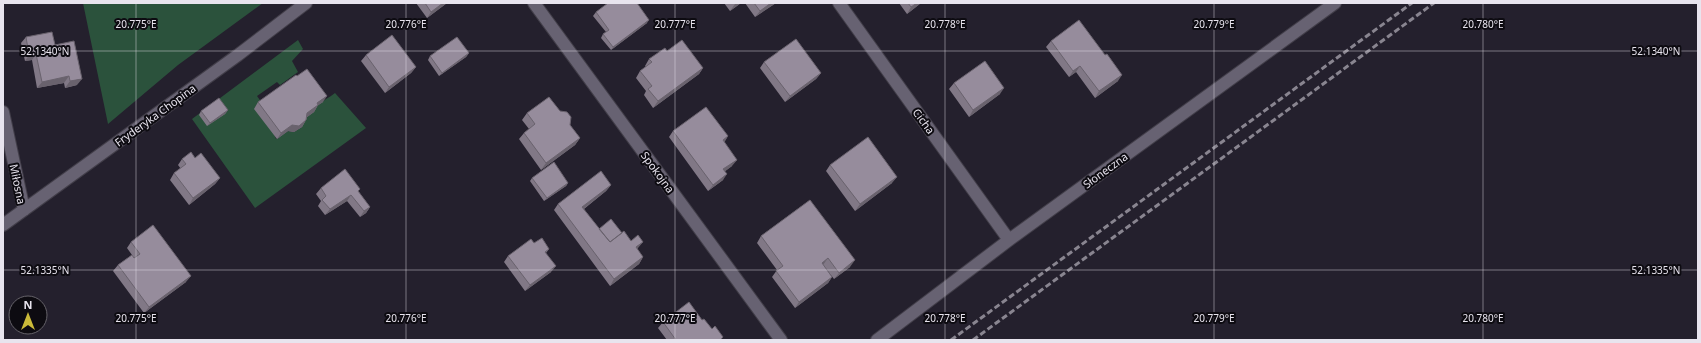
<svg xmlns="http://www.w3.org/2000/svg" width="1701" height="343" viewBox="0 0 1701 343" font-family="'Noto Sans',sans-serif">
	<rect width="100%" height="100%" fill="#24202d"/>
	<path fill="#2b523c" d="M83,3H263L178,65L108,124Z
		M298,40L303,49L292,61L298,72L280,85L277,82L257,96L262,103L276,139L288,131L294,132L302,127C304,111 323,102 335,93L366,128L255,208L192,119Z"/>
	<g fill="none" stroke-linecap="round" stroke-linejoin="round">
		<g stroke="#423e49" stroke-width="14">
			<path id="minor" d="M534,3L781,340
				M839,3L1009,240
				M3,112L24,210
				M3,225L238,55L306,3
				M877,340L1009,240L1335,3"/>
		</g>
		<use href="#minor" stroke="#676272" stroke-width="12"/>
		<path stroke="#898590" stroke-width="3" stroke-dasharray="6 3" stroke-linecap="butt" d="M951,340L1412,3
			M973,340L1434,3"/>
	</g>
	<path fill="#817886" d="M416,3H447L427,18Z
		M724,3H741L730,11Z
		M745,3H776L755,17Z
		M899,3H921L907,14Z
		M596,12L647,23L611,50L601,38L603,34L606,32L593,16Z
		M26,37L55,45L77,85L65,88L64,83L37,88L32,60L25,61L21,43Z
		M1051,41L1118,81L1095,98L1076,72L1069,77L1046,47Z
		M667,51L703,68L699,74L653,108L644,95L646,91L636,78L640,71L646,67L645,66L649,59Z
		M469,53L466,57L439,76L428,60L430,56Z
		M366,55L416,67L411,73L385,93L361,61Z
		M764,62L821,73L816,79L785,102L760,68Z
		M954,83L1000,94L969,117L949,89Z
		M258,102H323L318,105L314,112L307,117L306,120L302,127L294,132L288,131L277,139L254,109Z
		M228,110L225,114L207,126L199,115L201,111Z
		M527,113L570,125L580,138L575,145L541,170L519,139L524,133L529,129L522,120Z
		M673,131L728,136L724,142L732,166L725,171L723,180L708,191L669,137Z
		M195,158L220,178L215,184L189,205L170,180L174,173L181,169L178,165L182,159Z
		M830,165L892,183L855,211L826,171Z
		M532,178L568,183L566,186L544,201L530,181Z
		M611,185L606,191L584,209L599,229L622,233L638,248L637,249L643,257L639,264L610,286L554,210L558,204Z
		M321,188L360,189L358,191L370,207L366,213L360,217L347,201L325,215L318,206L321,201L316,194Z
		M810,200L850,267L834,279L823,265L832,277L828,283L795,308L772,277L777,270L757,243L761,236Z
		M131,242L186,282L144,313L113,271L118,265L132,255L127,248Z
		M534,243L549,249L546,253L551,272L525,291L504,262L508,256Z
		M702,320L712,329L723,337L721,340H667L658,328L663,322Z"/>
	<path fill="#69626d" d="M443,3H447L427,18L431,12Z
		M736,3H741L730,11L735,4Z
		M771,3H776L755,17L760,11Z
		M917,3H921L907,14L911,7Z
		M649,20L647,23L611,50L613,47Z
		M469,53L466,57L439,76L442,73Z
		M36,54L32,60L25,61L29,55Z
		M1080,66L1076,72L1069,77L1073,71Z
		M416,67L411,73L385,93L389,87Z
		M703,68L699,74L653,108L658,101Z
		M821,73L816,79L785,102L790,96Z
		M1122,75L1118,81L1095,98L1099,91Z
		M69,76L64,83L37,88L42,82Z
		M82,79L77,85L65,88L70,81Z
		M1004,88L1000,94L969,117L973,110Z
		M327,96L323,102L313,109L318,105L314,112L303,120L307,113L317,103Z
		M228,110L225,114L207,126L210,123Z
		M306,120L302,127L294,132L288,131L277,139L281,133L292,125Z
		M728,136L724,143L723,140Z
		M580,138L575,145L541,170L546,163Z
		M737,160L732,166L719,176L723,169Z
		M727,174L723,180L708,191L713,185Z
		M897,177L892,183L855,211L860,204Z
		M220,178L215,184L189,205L193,198Z
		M568,183L566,186L544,201L547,198Z
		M611,185L606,191L578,213L582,207Z
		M351,195L347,201L325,215L330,209Z
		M370,207L366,213L360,217L364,211Z
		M643,242L638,248L631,254L636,247Z
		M643,257L639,264L610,286L614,279Z
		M828,258L823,265L817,269L822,263Z
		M855,260L850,267L834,279L839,273Z
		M556,266L551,272L525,291L530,285Z
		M191,276L186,282L144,313L149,307Z
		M832,277L828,283L795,308L799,302Z"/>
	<path fill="#968c9c" stroke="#69626d" d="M425,3H443L431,12Z
		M608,3H637L649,20L613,47L603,34L609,30L596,12Z
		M754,3H771L760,11Z
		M908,3H917L911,7Z
		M1079,20L1105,55L1107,54L1122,75L1099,91L1080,66L1073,71L1051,41Z
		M52,32L55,45L74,41L82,79L70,81L69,76L42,82L36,54L29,55L26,37Z
		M392,35L416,67L389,87L366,55Z
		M457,37L469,53L442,73L430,56Z
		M796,39L821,73L790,96L764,62Z
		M682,40L703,68L658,101L648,89L652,86L640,71L652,62L649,59L665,48L667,51Z
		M985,61L1004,88L973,110L954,83Z
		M307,69L327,96L317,103L318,105L307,113L306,120L299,126L292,125L281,133L258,102L296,75L297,76Z
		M549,97L560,111L567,112L571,117L570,125L580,138L546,163L524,133L535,124L527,113Z
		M219,98L228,110L210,123L201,111Z
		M706,107L728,136L723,140L737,160L723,169L727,174L713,185L673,131Z
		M868,137L897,177L860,204L830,165Z
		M191,152L195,158L201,153L220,178L193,198L174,173L186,164L182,159Z
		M554,162L568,183L547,198L532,178Z
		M345,169L360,189L358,191L370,207L364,211L351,195L330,209L322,200L326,196L321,188Z
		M601,171L611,185L582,207L610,242L624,231L631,241L638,235L643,242L636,247L643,257L614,279L558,204Z
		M810,200L855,260L839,273L828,258L822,263L832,277L799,302L776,271L783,266L761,236Z
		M611,219L622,233L610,242L599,229Z
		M153,225L191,276L149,307L118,265L132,255L134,258L140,254L131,242Z
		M542,238L549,249L545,252L556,266L530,285L508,256L531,239L534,243Z
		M689,302L702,320L704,319L712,329L715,326L723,337L720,340H676L663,322Z"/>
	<path fill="none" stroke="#e8e4ee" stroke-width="1" stroke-opacity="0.45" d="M136,3V340M406,3V340M675,3V340M945,3V340M1214,3V340M1483,3V340M3,51H1698M3,270H1698"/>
	<g text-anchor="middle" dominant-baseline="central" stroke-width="4" stroke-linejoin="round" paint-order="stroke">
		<g font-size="11" fill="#e8e4ee" stroke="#0d0b11">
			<text transform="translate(155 115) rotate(-36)">Fryderyka Chopina</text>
			<text transform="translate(924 121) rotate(54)">Cicha</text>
			<text transform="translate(1105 170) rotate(-36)">Słoneczna</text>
			<text transform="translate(658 172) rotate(54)">Spokojna</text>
			<text transform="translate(18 184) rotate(78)">Miłosna</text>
		</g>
	</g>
	<g font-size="10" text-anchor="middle" fill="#e8e4ee" stroke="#0d0b11" stroke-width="4" stroke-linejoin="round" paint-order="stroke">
		<text x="136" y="28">20.775°E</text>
		<text x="406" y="28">20.776°E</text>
		<text x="675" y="28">20.777°E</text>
		<text x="945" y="28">20.778°E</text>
		<text x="1214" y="28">20.779°E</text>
		<text x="1483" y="28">20.780°E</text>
		<text x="45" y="55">52.1340°N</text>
		<text x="1656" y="55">52.1340°N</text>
		<text x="45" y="274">52.1335°N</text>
		<text x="1656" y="274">52.1335°N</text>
		<text x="136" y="322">20.775°E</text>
		<text x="406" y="322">20.776°E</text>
		<text x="675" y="322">20.777°E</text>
		<text x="945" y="322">20.778°E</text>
		<text x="1214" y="322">20.779°E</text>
		<text x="1483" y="322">20.780°E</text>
	</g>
	<rect width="1701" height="343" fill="none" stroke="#e8e4ee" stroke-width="8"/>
	<g transform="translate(28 315)"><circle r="19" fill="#0d0b11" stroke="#656269"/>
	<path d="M0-3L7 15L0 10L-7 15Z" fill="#cbba39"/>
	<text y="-6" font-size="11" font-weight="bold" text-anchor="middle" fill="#e8e4ee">N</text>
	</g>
</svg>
